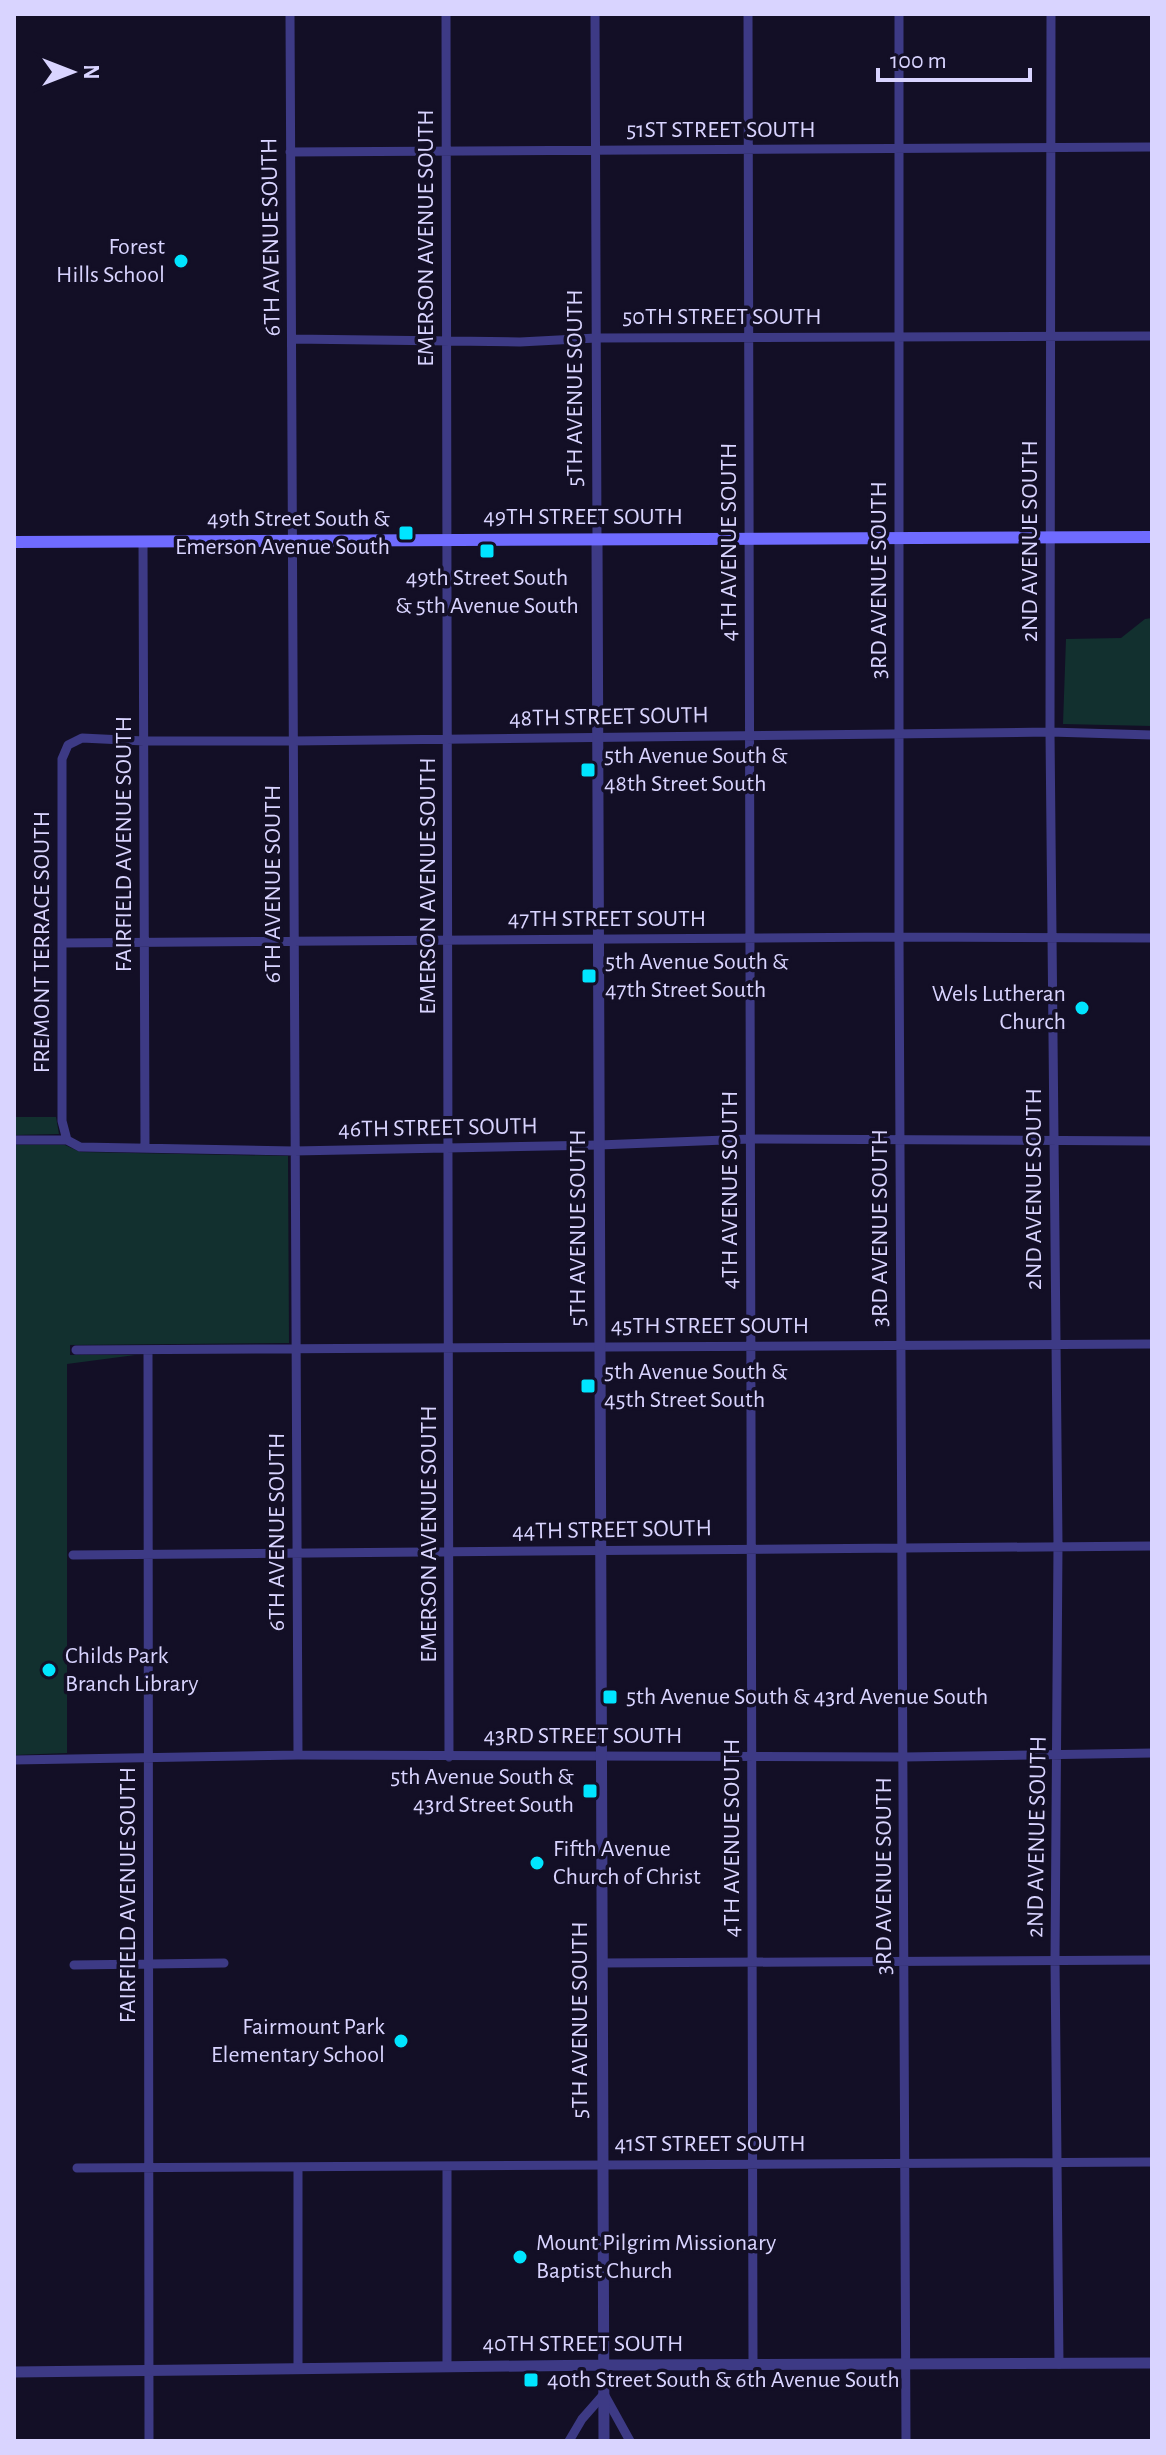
<svg xmlns="http://www.w3.org/2000/svg" width="1166" height="2455" viewBox="0 0 1166 2455" font-family="'Alegreya Sans',sans-serif">
	<rect width="100%" height="100%" fill="#130f26"/>
	<path fill="#12302f" d="M1152,618V726L1063,724L1066,639L1121,638L1145,619Z
		M14,1117H56L59,1134L14,1135Z
		M14,1145H65L80,1152L288,1156L289,1343L70,1345V1355H135L67,1364V1753L14,1755Z"/>
	<g fill="none" stroke-linecap="round" stroke-linejoin="round">
		<path stroke="#3d3a85" stroke-width="9" d="M290,14L298,1755
			M446,14L449,1757
			M595,14L597,539
			M748,14L753,2365
			M899,14V937L906,2441
			M1051,14L1050,732L1058,1545L1055,1960L1059,2364
			M290,152L1152,147
			M292,339L520,342L596,338L1152,336
			M143,542L145,1147
			M62,943L899,937L1152,938
			M14,1140H67L80,1147L294,1151L599,1145L750,1139L1152,1141
			M67,1140L62,1121V759L68,745L82,738L144,741H293L1050,732L1152,735
			M76,1350L1152,1344
			M148,1350L149,2441
			M73,1555L1152,1546
			M14,1760L298,1755L904,1757L1152,1753
			M602,1963L1152,1960
			M74,1965L224,1963
			M447,2166V2366
			M298,2167V2367
			M77,2168L1152,2162
			M569,2441L582,2419L604,2394L630,2441"/>
		<path stroke="#3d3a85" stroke-width="11" d="M597,539L604,2441
			M14,2372L604,2365L1152,2363"/>
		<path stroke="#6f6bff" stroke-width="12" d="M14,542L1152,537"/>
	</g>
	<g fill="#00e5ff" stroke="#130f26" stroke-width="3">
		<circle cx="181" cy="261" r="8"/>
		<rect x="398" y="525" width="16" height="16" rx="4"/>
		<rect x="479" y="543" width="16" height="16" rx="4"/>
		<rect x="580" y="762" width="16" height="16" rx="4"/>
		<rect x="581" y="968" width="16" height="16" rx="4"/>
		<circle cx="1082" cy="1008" r="8"/>
		<rect x="580" y="1378" width="16" height="16" rx="4"/>
		<circle cx="49" cy="1670" r="8"/>
		<rect x="602" y="1689" width="16" height="16" rx="4"/>
		<rect x="582" y="1783" width="16" height="16" rx="4"/>
		<circle cx="537" cy="1863" r="8"/>
		<circle cx="401" cy="2041" r="8"/>
		<circle cx="520" cy="2257" r="8"/>
		<rect x="523" y="2372" width="16" height="16" rx="4"/>
	</g>
	<g text-anchor="middle" dominant-baseline="central" stroke-width="7" stroke-linejoin="round" paint-order="stroke">
		<g font-size="24" fill="#d9d4ff" stroke="#130f26">
			<text x="721" y="130">51ST STREET SOUTH</text>
			<text transform="translate(271 237) rotate(-91)">6TH AVENUE SOUTH</text>
			<text transform="translate(426 238) rotate(-90)">EMERSON AVENUE SOUTH</text>
			<text x="722" y="317">50TH STREET SOUTH</text>
			<text transform="translate(575 388) rotate(-90)">5TH AVENUE SOUTH</text>
			<text x="583" y="517">49TH STREET SOUTH</text>
			<text transform="translate(1030 541) rotate(-90)">2ND AVENUE SOUTH</text>
			<text transform="translate(729 542) rotate(-90)">4TH AVENUE SOUTH</text>
			<text transform="translate(879 580) rotate(-90)">3RD AVENUE SOUTH</text>
			<text transform="translate(609 717) rotate(-1)">48TH STREET SOUTH</text>
			<text transform="translate(124 844) rotate(-90)">FAIRFIELD AVENUE SOUTH</text>
			<text transform="translate(273 884) rotate(-90)">6TH AVENUE SOUTH</text>
			<text transform="translate(428 886) rotate(-90)">EMERSON AVENUE SOUTH</text>
			<text x="607" y="919">47TH STREET SOUTH</text>
			<text transform="translate(42 942) rotate(-90)">FREMONT TERRACE SOUTH</text>
			<text transform="translate(438 1128) rotate(-1)">46TH STREET SOUTH</text>
			<text transform="translate(1034 1189) rotate(-90)">2ND AVENUE SOUTH</text>
			<text transform="translate(730 1190) rotate(-90)">4TH AVENUE SOUTH</text>
			<text transform="translate(578 1228) rotate(-90)">5TH AVENUE SOUTH</text>
			<text transform="translate(880 1228) rotate(-90)">3RD AVENUE SOUTH</text>
			<text x="710" y="1326">45TH STREET SOUTH</text>
			<text transform="translate(612 1530) rotate(-1)">44TH STREET SOUTH</text>
			<text transform="translate(277 1532) rotate(-90)">6TH AVENUE SOUTH</text>
			<text transform="translate(429 1534) rotate(-90)">EMERSON AVENUE SOUTH</text>
			<text x="583" y="1736">43RD STREET SOUTH</text>
			<text transform="translate(1037 1837) rotate(-89)">2ND AVENUE SOUTH</text>
			<text transform="translate(732 1838) rotate(-90)">4TH AVENUE SOUTH</text>
			<text transform="translate(884 1876) rotate(-90)">3RD AVENUE SOUTH</text>
			<text transform="translate(128 1895) rotate(-90)">FAIRFIELD AVENUE SOUTH</text>
			<text transform="translate(580 2020) rotate(-90)">5TH AVENUE SOUTH</text>
			<text x="710" y="2144">41ST STREET SOUTH</text>
			<text x="583" y="2344">40TH STREET SOUTH</text>
		</g>
		<g font-size="24" fill="#d9d4ff" stroke="#130f26" text-anchor="start">
			<text x="165" y="247" text-anchor="end">Forest<tspan x="165" dy="28">Hills School</tspan></text>
			<text x="390" y="519" text-anchor="end">49th Street South &amp;<tspan x="390" dy="28">Emerson Avenue South</tspan></text>
			<text x="487" y="578" text-anchor="middle">49th Street South<tspan x="487" dy="28">&amp; 5th Avenue South</tspan></text>
			<text x="604" y="756">5th Avenue South &amp;<tspan x="604" dy="28">48th Street South</tspan></text>
			<text x="605" y="962">5th Avenue South &amp;<tspan x="605" dy="28">47th Street South</tspan></text>
			<text x="1066" y="994" text-anchor="end">Wels Lutheran<tspan x="1066" dy="28">Church</tspan></text>
			<text x="604" y="1372">5th Avenue South &amp;<tspan x="604" dy="28">45th Street South</tspan></text>
			<text x="65" y="1656">Childs Park<tspan x="65" dy="28">Branch Library</tspan></text>
			<text x="626" y="1697">5th Avenue South &amp; 43rd Avenue South</text>
			<text x="574" y="1777" text-anchor="end">5th Avenue South &amp;<tspan x="574" dy="28">43rd Street South</tspan></text>
			<text x="553" y="1849">Fifth Avenue<tspan x="553" dy="28">Church of Christ</tspan></text>
			<text x="385" y="2027" text-anchor="end">Fairmount Park<tspan x="385" dy="28">Elementary School</tspan></text>
			<text x="536" y="2243">Mount Pilgrim Missionary<tspan x="536" dy="28">Baptist Church</tspan></text>
			<text x="547" y="2380">40th Street South &amp; 6th Avenue South</text>
		</g>
	</g>
	<rect width="1166" height="2455" fill="none" stroke="#d9d4ff" stroke-width="32"/>
	<g transform="translate(72 72) rotate(90)" stroke="#130f26" stroke-width="6" paint-order="stroke">
	<path d="M0-6L14 30L0 20L-14 30Z" fill="#d9d4ff"/>
	<text y="-12" font-size="22" font-weight="bold" text-anchor="middle" fill="#d9d4ff">N</text>
	</g>
	<path d="M878 68v12h152v-12" fill="none" stroke="#d9d4ff" stroke-width="4"/>
	<text x="890" y="68" font-size="24" fill="#d9d4ff" stroke="#130f26" stroke-width="6" paint-order="stroke">100 m</text>
</svg>
